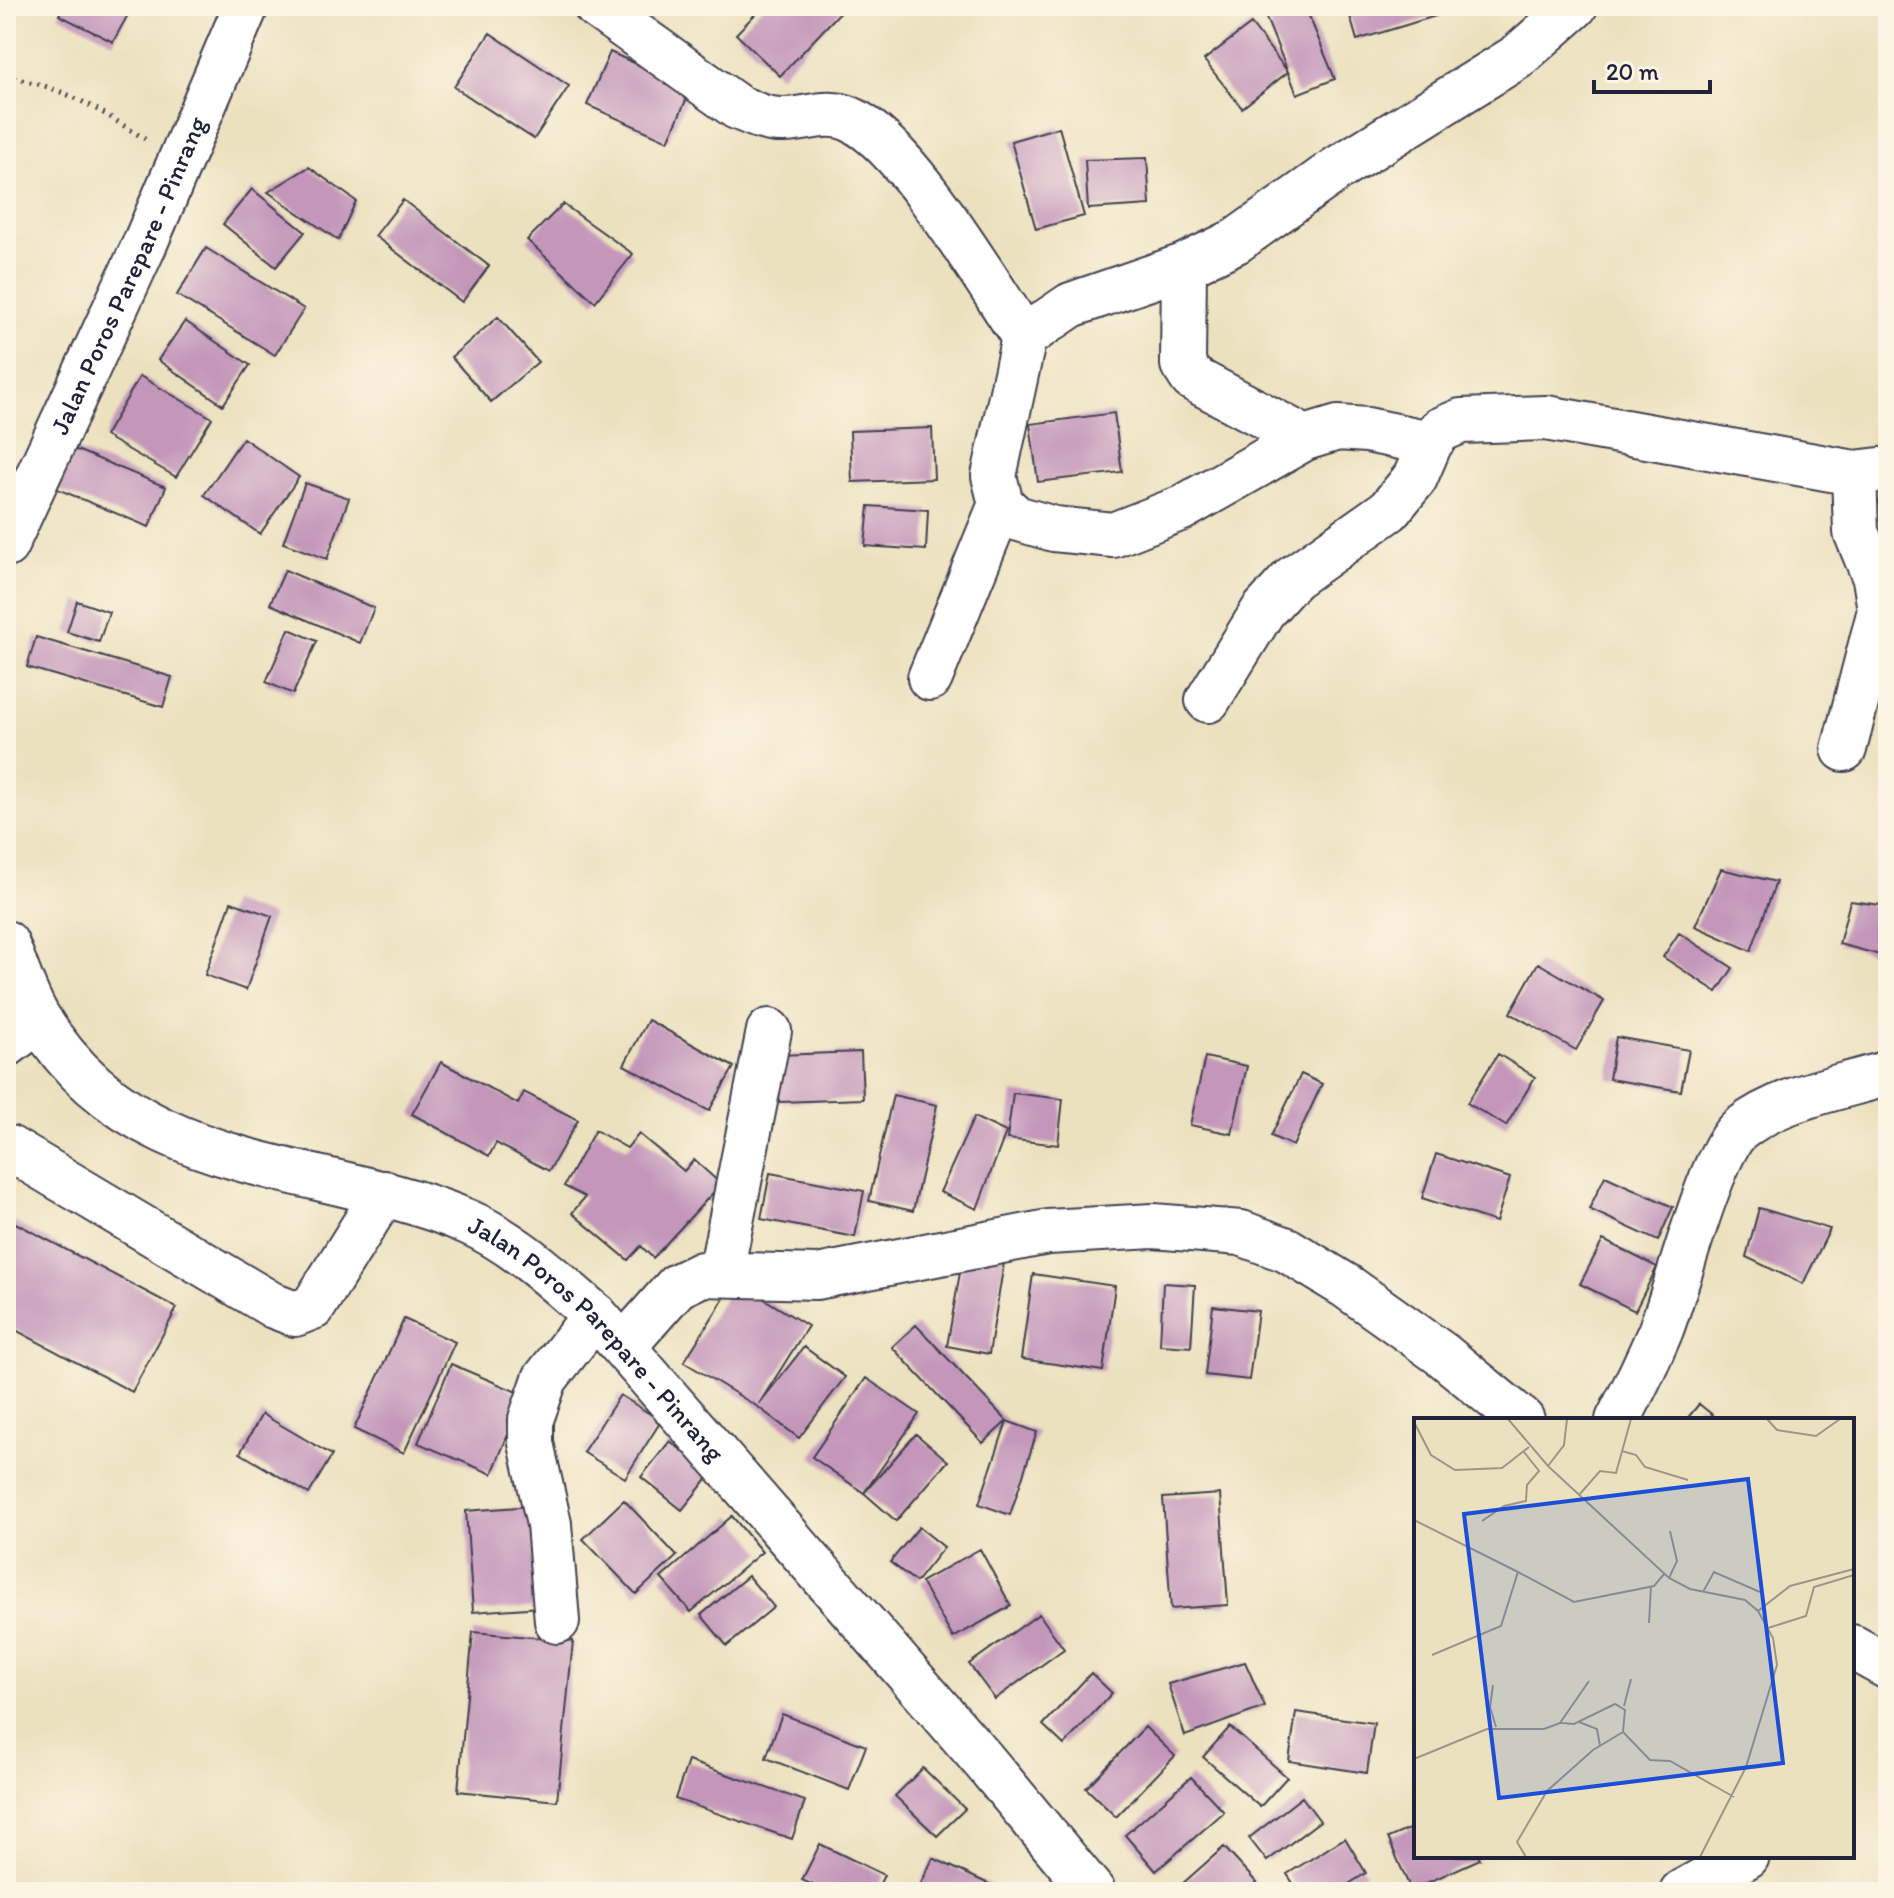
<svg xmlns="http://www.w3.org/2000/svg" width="1894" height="1898" viewBox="0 0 1894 1898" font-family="Itim,sans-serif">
	<rect width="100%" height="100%" fill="#fcf5e5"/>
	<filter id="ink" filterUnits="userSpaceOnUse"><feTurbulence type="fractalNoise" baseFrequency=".0125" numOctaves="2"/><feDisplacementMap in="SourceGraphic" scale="16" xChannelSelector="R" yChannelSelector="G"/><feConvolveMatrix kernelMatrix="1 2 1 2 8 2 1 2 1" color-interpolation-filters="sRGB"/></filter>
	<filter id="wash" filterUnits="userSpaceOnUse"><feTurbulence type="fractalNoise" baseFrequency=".006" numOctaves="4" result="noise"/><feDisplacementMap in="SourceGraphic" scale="32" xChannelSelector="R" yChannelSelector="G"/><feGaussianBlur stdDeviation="1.8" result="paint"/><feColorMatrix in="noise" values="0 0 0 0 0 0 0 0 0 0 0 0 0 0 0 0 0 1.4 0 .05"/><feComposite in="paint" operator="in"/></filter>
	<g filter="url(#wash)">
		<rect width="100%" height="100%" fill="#ece1bf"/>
		<g id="blocks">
			<path fill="#c396ba" d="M63,6H121L130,11L113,42L59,15Z
				M763,6H843L845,7L780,76L736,34Z
				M1281,6H1305L1335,79L1297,94L1264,13Z
				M1347,6H1439L1442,14L1357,40Z
				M1251,24L1288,72L1242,108L1204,60Z
				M490,33L569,86L534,139L454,87Z
				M610,52L691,89L668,141L587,105Z
				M1059,127L1084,216L1036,229L1011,141Z
				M1147,158L1150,205L1088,209L1085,160Z
				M309,167L356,201L338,240L268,192Z
				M252,189L305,232L276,267L223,224Z
				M403,200L489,266L462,302L375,236Z
				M563,204L633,254L595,302L527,240Z
				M206,248L304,309L275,355L177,295Z
				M498,317L538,362L491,402L451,357Z
				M185,321L250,365L223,405L158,360Z
				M140,376L212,418L176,477L105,436Z
				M1114,413L1122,472L1038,482L1030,424Z
				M932,428L934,479L852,482L850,431Z
				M243,438L299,477L260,534L204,495Z
				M72,448L166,487L149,527L55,488Z
				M305,483L349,498L327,559L283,543Z
				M869,506L928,510L926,550L865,546Z
				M285,570L374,608L360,643L270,604Z
				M77,601L109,612L99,642L67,632Z
				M289,629L317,641L293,694L266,682Z
				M36,637L172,677L163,707L27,667Z
				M1721,869L1776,882L1751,951L1695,926Z
				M1850,901L1888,906V957L1839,944Z
				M231,902L272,916L246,990L205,975Z
				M1679,933L1733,968L1717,992L1663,957Z
				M1538,963L1604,1001L1576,1050L1510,1013Z
				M648,1020L734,1067L709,1111L624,1065Z
				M1616,1037L1689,1050L1681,1091L1609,1079Z
				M861,1052L863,1099L779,1102L778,1055Z
				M1498,1054L1535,1077L1506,1126L1467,1103Z
				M1205,1057L1247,1066L1232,1134L1190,1125Z
				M441,1062L518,1104L524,1092L578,1120L549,1171L496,1143L489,1156L412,1114Z
				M1301,1074L1322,1084L1293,1146L1271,1136Z
				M1013,1093L1063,1099L1058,1145L1007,1139Z
				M893,1095L937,1105L913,1211L869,1201Z
				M974,1117L1006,1132L977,1209L940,1192Z
				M595,1130L627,1148L639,1134L684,1171L694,1160L721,1184L653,1258L641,1246L628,1260L572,1213L585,1197L564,1186Z
				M1436,1154L1510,1178L1496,1222L1422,1198Z
				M770,1173L864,1191L855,1237L761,1219Z
				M1605,1176L1673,1207L1658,1241L1589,1209Z
				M1759,1208L1830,1229L1803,1284L1746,1257Z
				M6,1218L177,1308L132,1392L6,1325Z
				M1603,1240L1657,1267L1635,1311L1580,1284Z
				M964,1250L1005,1257L989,1354L947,1346Z
				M1033,1274L1115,1286L1103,1371L1021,1359Z
				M735,1281L808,1326L759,1404L804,1347L845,1377L799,1438L758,1407L684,1362Z
				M1163,1283L1195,1285L1191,1347L1160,1345Z
				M1213,1306L1258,1311L1249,1380L1205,1375Z
				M404,1319L455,1342L404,1453L354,1429Z
				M916,1325L1007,1421L983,1443L892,1347Z
				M451,1364L524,1395L492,1474L418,1443Z
				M866,1378L919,1414L864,1493L812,1457Z
				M620,1395L661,1421L625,1478L583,1452Z
				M1699,1404L1719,1420H1686Z
				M262,1414L332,1455L309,1494L240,1453Z
				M1007,1421L1037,1432L1010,1515L979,1504Z
				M916,1434L948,1461L896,1521L864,1493Z
				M670,1441L711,1474L682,1510L641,1477Z
				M1220,1494L1228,1605L1171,1609L1163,1498Z
				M624,1500L677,1556L636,1594L583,1539Z
				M534,1506L541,1607L473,1612L466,1511Z
				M732,1516L762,1552L691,1612L661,1578Z
				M919,1527L944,1547L916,1582L890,1562Z
				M980,1549L1011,1606L953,1638L921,1582Z
				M748,1576L774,1607L727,1646L701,1615Z
				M1039,1614L1064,1649L995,1699L969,1664Z
				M473,1632L573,1641L557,1801L458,1791Z
				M1245,1662L1265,1707L1185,1736L1168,1684Z
				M1091,1673L1112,1693L1064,1745L1043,1725Z
				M1296,1712L1374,1723L1367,1773L1289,1761Z
				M782,1714L866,1746L849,1790L766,1758Z
				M1145,1727L1175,1756L1116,1817L1086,1788Z
				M1230,1727L1287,1777L1260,1807L1203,1757Z
				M688,1761L805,1801L792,1839L675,1799Z
				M923,1768L965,1809L937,1836L895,1796Z
				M1191,1777L1224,1812L1156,1871L1125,1835Z
				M1302,1797L1320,1821L1267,1861L1249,1838Z
				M1416,1826V1856H1478L1480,1859L1411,1890L1388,1838Z
				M1345,1838L1366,1873L1336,1892H1299L1287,1874Z
				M820,1844L884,1875L876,1892H828L802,1880Z
				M1224,1847L1257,1883L1247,1892H1173Z
				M933,1858L1006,1892H917Z"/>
		</g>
	</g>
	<g filter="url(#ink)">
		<use href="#blocks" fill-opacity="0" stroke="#403f4f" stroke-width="2"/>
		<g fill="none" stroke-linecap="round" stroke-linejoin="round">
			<g stroke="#403f4f" stroke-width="48">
				<path id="minor" d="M596,6L737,107C752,113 767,121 784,120C806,120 828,109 850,119C905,142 988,284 1024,337
					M1184,266L1183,364L1192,378L1305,438
					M1430,443L1440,430L1461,421L1546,418L1854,473L1888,469
					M930,678L1001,504
					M1208,700L1263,611L1293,578L1389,510L1415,478L1430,443L1367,430L1338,428L1305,438L1182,508L1113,535L1054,529L1016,518L1001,504L994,476L1024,337L1071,305L1184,266L1236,241L1337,169L1517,57L1575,6
					M1844,749L1880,610L1875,578L1856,532L1854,473
					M6,1045L39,1020
					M9,1148L274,1306L295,1314L313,1307L384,1193
					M721,1272L769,1031
					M624,1346L677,1286L702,1274L817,1277L1048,1232L1153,1226L1241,1233L1287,1250L1346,1286L1443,1355L1522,1420
					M1618,1420C1633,1391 1647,1362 1660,1332C1677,1289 1711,1152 1740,1129C1780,1097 1840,1088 1888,1073
					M557,1621L549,1524L531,1443V1419L545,1379L595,1315
					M1852,1647L1888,1667
					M1682,1892L1747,1856"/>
			</g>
			<g stroke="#403f4f" stroke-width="48">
				<g id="highway">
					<path id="s1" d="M6,545L143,248L246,6"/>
					<path id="s2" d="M6,943C17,968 25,998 40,1021C136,1179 318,1158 468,1222C516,1243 555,1281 595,1315L984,1761L1093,1892"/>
				</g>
			</g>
			<path stroke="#403f4f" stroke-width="5" stroke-dasharray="2 6" stroke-linecap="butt" d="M6,77C63,86 98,109 145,139
				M201,1892H221"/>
			<use href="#minor" stroke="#fff" stroke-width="44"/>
			<use href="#highway" stroke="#fff" stroke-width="44"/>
		</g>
	</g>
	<g text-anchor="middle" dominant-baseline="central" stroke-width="8" stroke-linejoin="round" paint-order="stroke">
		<g font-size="26" fill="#22223b" stroke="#fcf5e5">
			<text stroke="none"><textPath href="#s1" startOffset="296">Jalan Poros Parepare - Pinrang</textPath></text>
			<text stroke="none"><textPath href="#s2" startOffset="746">Jalan Poros Parepare - Pinrang</textPath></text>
		</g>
	</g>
	<g transform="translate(1414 1418)">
		<rect width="440" height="440" fill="#ece1bf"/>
		<path fill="none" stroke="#9b958a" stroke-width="2" d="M94,1L134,48L255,160L276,171L331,182L344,193L359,220L363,247L332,349L286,439M353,1L363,12L402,18L426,1M0,4L17,37L41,52L88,50L115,29M208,33L222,37L231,49L274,62M134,48L150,27L153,1M165,77L186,53L202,55L217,1M0,102L104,154M68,103L90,88L112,83L113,67L125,53L110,34M255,160L263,143L256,113M289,174L300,154L346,174M344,193L376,168L440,151M235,205L237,168M354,210L392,198L400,169L440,157M18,237L87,208L104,154L160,184L240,168L251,155M79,267L76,289L82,309M210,288L217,261M165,304L183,311L186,328M209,314L236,342L256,343L320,379M0,341L73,311H130L146,305M112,439L103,424L133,373L179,332L209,314L211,292L201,286L160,306L146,305L175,263"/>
		<path fill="#1d4ed8" fill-opacity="0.15" stroke="#1d4ed8" stroke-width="4" d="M334,61L369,345L85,380L50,96Z"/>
		<rect width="440" height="440" fill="none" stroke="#22223b" stroke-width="4"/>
	</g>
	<rect width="1894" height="1898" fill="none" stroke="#fcf5e5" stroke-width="32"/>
	<path d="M1594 80v12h116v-12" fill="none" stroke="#22223b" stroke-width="4"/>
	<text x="1606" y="80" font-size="24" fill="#22223b" stroke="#fcf5e5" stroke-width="6" paint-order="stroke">20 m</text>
</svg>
